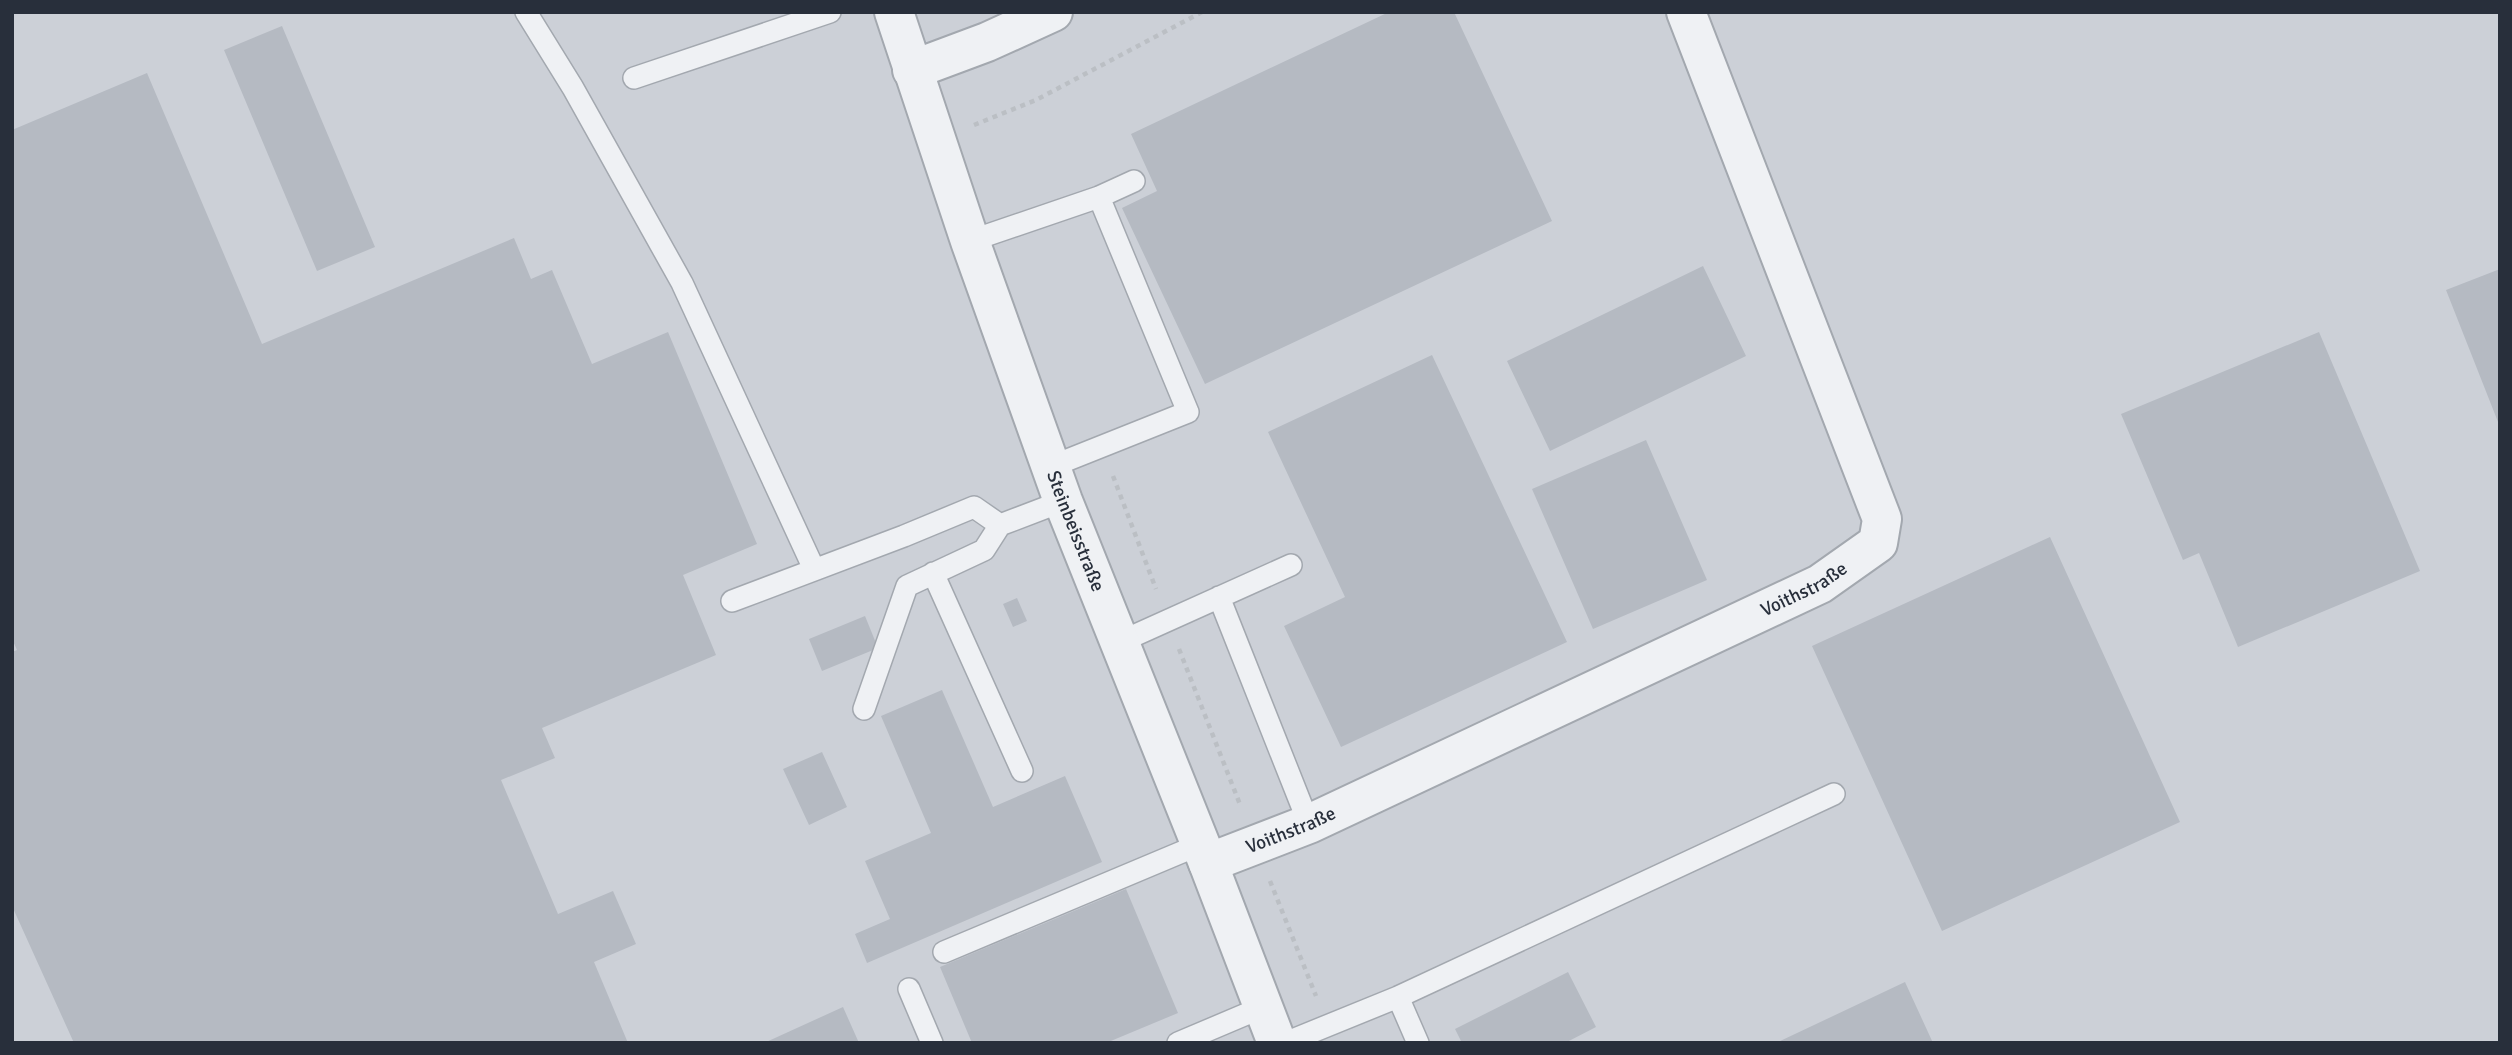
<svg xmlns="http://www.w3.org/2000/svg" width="2512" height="1055" viewBox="0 0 2512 1055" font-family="Signika,sans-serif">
	<rect width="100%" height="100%" fill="#dde1e6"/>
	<path fill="#ccd0d7" d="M12,12H2500V1043H12Z"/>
	<path fill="#b5bac2" d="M1389,12H1454L1552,221L1205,384L1122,208L1157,191L1131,134Z
		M282,26L375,247L317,271L224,50Z
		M147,73L262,344L514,238L531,279L552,270L592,364L668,332L757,544L683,575L716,655L542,728L555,758L501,780L558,914L613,891L636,944L594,962L628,1043H74L12,906V652L17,650L12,639V130Z
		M1703,266L1746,356L1550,451L1507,361Z
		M2500,269V427L2446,290Z
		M2319,332L2420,571L2238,647L2199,553L2183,560L2121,414Z
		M1432,355L1567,642L1341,747L1284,626L1345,597L1268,432Z
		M1646,440L1707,580L1593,629L1532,489Z
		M2050,537L2180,822L1942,931L1812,646Z
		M1017,598L1027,621L1013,627L1003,604Z
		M865,616L878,648L822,671L809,639Z
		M942,690L993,807L1065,776L1102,862L867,963L855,934L890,919L865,861L931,833L881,716Z
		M822,752L847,807L809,825L783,769Z
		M1126,889L1178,1013L1106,1043H972L940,967Z
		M1568,972L1596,1027L1565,1043H1462L1455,1029Z
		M1905,982L1933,1043H1776Z
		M843,1007L859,1043H764Z"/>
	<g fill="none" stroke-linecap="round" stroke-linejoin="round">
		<g stroke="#a3a8af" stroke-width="24">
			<path id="service" d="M526,12L573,88L682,283L814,569
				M634,78L830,12
				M970,241L1099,197L1134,181
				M1050,467L1188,412L1099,197
				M933,573L1022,771
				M1219,597L1309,824
				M732,601L904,536L974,507L1000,525L1063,501
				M1120,642L1291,565
				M864,709L907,586L984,550L1000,525
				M944,952L1201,844
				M909,989L932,1043
				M1398,997L1418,1043
				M1178,1043L1263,1007
				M1285,1043L1398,997L1834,794"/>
		</g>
		<g stroke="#a3a8af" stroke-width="42">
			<g id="minor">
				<path id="s1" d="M894,12L970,241L1063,501L1208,863L1277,1043"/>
				<path d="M912,70L987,42L1053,12"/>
				<path id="s2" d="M1208,863L1309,824L1820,584L1878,543L1882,519L1686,12"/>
			</g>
		</g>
		<path stroke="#bbbfc4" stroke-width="4.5" stroke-dasharray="5 5" stroke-linecap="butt" d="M974,125L1036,100L1202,12
			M1113,476L1156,589
			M1179,649L1241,807
			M1270,881L1316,996"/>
		<use href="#service" stroke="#eff1f4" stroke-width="21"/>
		<use href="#minor" stroke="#eff1f4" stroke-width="38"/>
	</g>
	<g text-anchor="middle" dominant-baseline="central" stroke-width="7" stroke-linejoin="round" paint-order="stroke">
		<g font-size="19" fill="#282f3b" stroke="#eceff3">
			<text stroke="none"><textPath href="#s1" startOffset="550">Steinbeisstraße</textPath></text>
			<text stroke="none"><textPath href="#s2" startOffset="656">Voithstraße</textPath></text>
			<text stroke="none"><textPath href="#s2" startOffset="89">Voithstraße</textPath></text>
		</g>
	</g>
	<rect width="2512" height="1055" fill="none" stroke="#282f3b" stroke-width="28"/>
</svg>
